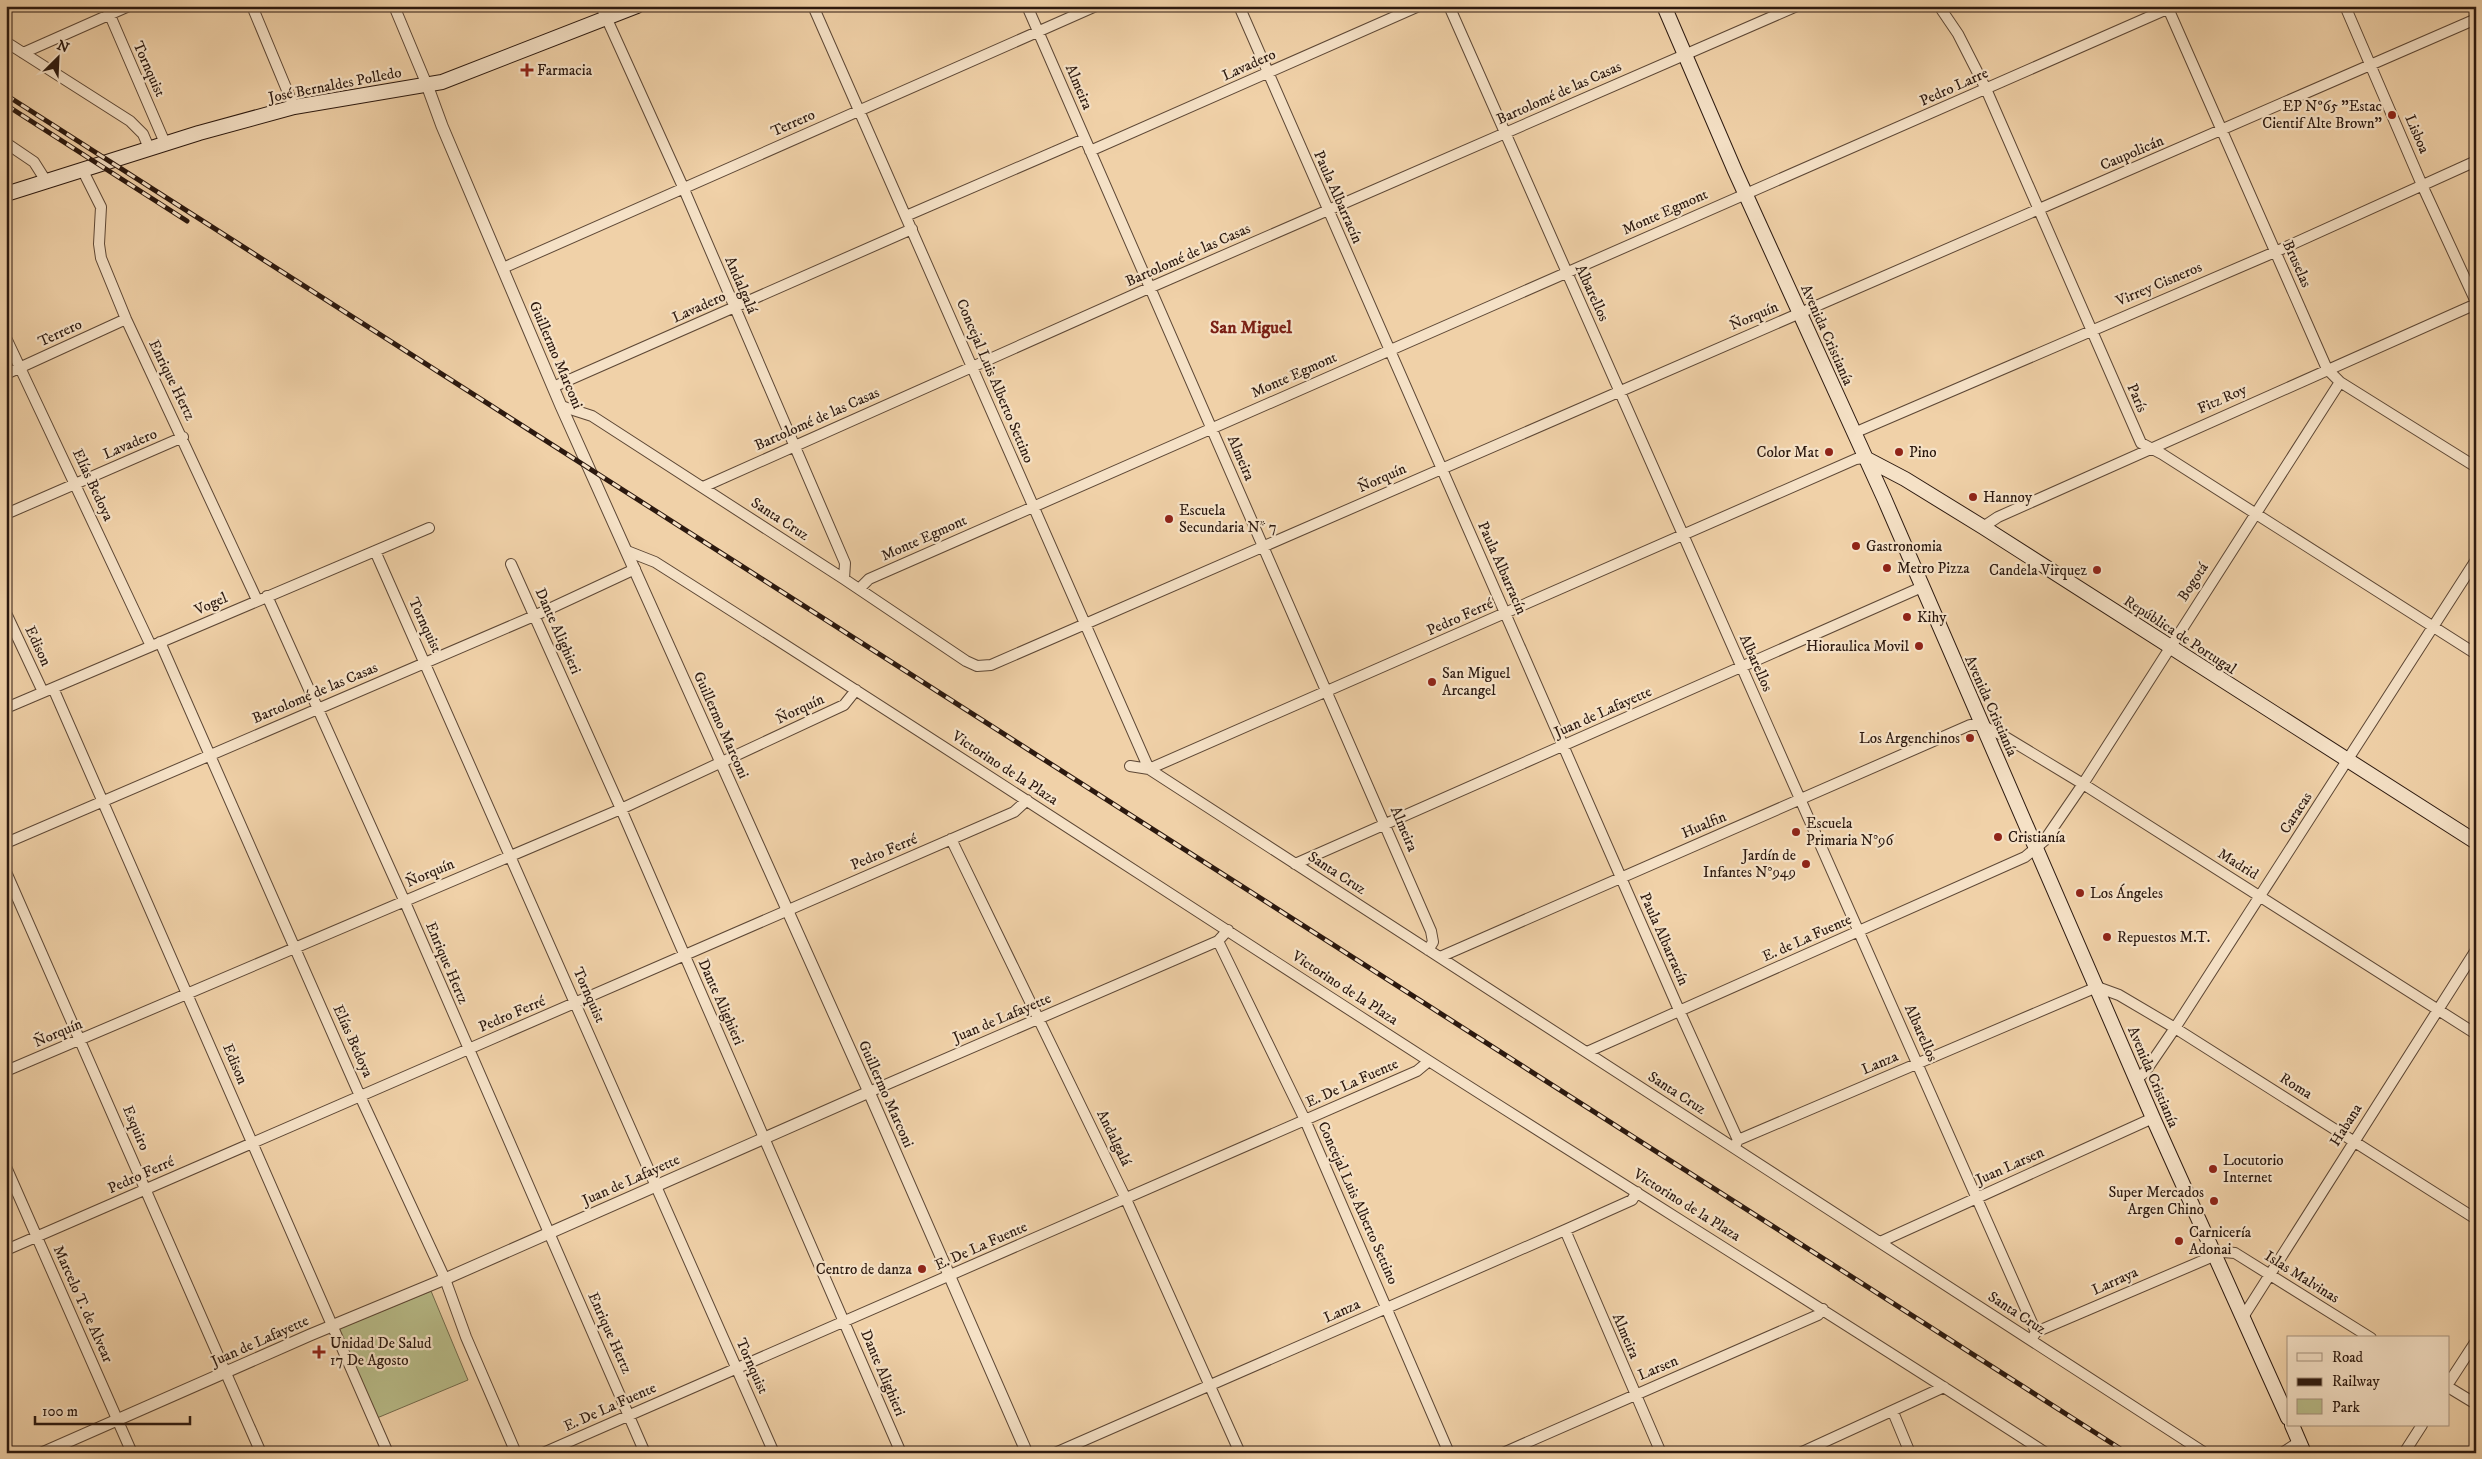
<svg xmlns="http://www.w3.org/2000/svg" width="2482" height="1459" viewBox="0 0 2482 1459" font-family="'IM FELL DW Pica',serif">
	<rect width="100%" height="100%" fill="#f0d1a8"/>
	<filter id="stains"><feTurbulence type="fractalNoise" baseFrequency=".004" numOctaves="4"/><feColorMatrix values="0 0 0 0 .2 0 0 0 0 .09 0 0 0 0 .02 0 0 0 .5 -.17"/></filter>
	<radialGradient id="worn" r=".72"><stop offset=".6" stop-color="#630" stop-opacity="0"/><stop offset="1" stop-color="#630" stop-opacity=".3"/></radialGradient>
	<path fill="#b8bc89" stroke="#726a4c" d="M431,1291L468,1380L377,1418L339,1329Z"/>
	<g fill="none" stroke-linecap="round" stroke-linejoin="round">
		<g stroke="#5d4735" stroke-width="12">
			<path id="minor" d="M106,6L165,143
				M252,6L294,107
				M394,6L427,85
				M601,6L683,187L845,563L844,579
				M813,6L1149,769
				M1027,6L1431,931L1433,942L1428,950
				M1239,6L1679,1010L1738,1140
				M1449,6L2036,1332
				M1939,6L1958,34L1986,89L2141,443L2162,454L2476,654
				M2167,6L2327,369L2340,382L2476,467
				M2345,6L2422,185L2476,302
				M6,42L130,121L143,134L149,148
				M23,53L129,6
				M6,143L34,162L46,181
				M1090,151L1419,6
				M82,169L101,207L99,244L101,258L126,319L257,600
				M906,216L1084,139
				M503,268L1096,6
				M6,338L151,646
				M6,374L126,319
				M553,387L912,229
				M561,406L592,416L844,579L966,661L977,666L991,665L2476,19
				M1854,433L2275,252L2476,161
				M703,487L1149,288L1797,6
				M6,514L183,437
				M1983,527L1998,517L2476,304
				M375,551L774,1453
				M627,551L655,562C914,726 1171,895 1429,1061C1634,1192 1841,1320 2046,1453
				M511,564L621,809L901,1453
				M859,589L869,579L2174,6
				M267,596L404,900L645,1453
				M6,613L43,692
				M160,642L360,1096L445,1279L466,1337L516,1453
				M53,688L388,1453
				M6,708L429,528
				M1130,766L1149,769L2205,1453
				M1149,769L1856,459L1865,458
				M951,839L1125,1197L1240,1453
				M6,843L534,616L635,569
				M1295,864L1922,587
				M6,872L261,1453
				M1218,941L1305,1120L1449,1453
				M1440,957L1970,725H1981L2002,735L2083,784L2476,1034
				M1587,1052L2025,857L2044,841L2083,784L2340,382
				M6,1071L621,809L844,705L856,690
				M2137,1079L2145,1072L2175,1028L2476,560
				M869,1092L1218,941L1228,930
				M1735,1146L1738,1140L2097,987L2119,995L2175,1028L2476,1219
				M6,1167L132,1453
				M1565,1230L1661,1453
				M1880,1242L2153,1118
				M6,1250L1014,812L1027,800
				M2243,1317L2476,950
				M2033,1337L2036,1332L2223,1252L2235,1253L2371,1338
				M2448,1384L2476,1341
				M2448,1387L2476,1404
				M1893,1412L1910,1453
				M543,1453L1417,1071L1429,1061
				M1055,1453L1565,1230L1632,1200L1637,1192
				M1503,1453L1818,1315L1823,1309
				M1800,1453L1944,1387
				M2282,1453L2299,1442
				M2404,1453L2422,1425"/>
		</g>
		<g stroke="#5d4735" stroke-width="13">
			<path id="tertiary" d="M427,85L442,126L561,406L869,1092L1027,1453
				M42,1453L310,1335L445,1279L869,1092"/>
		</g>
		<g stroke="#2c190f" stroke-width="16">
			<path id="secondary" d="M1664,6L1735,171L1884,498L2153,1118L2288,1418
				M6,194L199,133L294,107L442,82L637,6
				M1865,458L1905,479L1983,527L2476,842
				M2292,1425L2304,1453"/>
		</g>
		<use href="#minor" stroke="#f5e1c6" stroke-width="10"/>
		<use href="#tertiary" stroke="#f5e1c6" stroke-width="11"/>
		<use href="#secondary" stroke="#f5e1c6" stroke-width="14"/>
		<g stroke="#2c190f" stroke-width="5">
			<path id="rail" d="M6,95L2127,1453
				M6,105L187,221"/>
		</g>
		<use href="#rail" stroke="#f5e1c6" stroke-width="3" stroke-dasharray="9" stroke-linecap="butt"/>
	</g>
	<g fill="#8f2418" stroke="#f5e1c6" stroke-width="2">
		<path d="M524.5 62.5h5v5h5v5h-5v5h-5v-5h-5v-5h5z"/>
		<circle cx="2392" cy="115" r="5"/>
		<circle cx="1829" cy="452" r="5"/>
		<circle cx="1899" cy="452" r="5"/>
		<circle cx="1973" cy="497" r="5"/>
		<circle cx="1169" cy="519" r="5"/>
		<circle cx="1856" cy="546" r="5"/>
		<circle cx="1887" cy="568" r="5"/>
		<circle cx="2097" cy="570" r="5"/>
		<circle cx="1907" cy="617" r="5"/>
		<circle cx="1919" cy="646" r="5"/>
		<circle cx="1432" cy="682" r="5"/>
		<circle cx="1970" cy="738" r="5"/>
		<circle cx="1796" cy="832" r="5"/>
		<circle cx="1998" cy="837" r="5"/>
		<circle cx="1806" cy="864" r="5"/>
		<circle cx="2080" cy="893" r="5"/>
		<circle cx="2107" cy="937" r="5"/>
		<circle cx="2213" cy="1169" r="5"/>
		<circle cx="2214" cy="1201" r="5"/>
		<circle cx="2179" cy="1241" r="5"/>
		<circle cx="922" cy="1269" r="5"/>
		<path d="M316.5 1344.5h5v5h5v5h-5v5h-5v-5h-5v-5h5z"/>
	</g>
	<g text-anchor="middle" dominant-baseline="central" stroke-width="4.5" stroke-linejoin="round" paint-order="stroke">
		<g font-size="15" fill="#2c190f" stroke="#f5e1c6">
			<text transform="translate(1249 65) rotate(-24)">Lavadero</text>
			<text transform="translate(149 69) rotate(66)">Tornquist</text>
			<text transform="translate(335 85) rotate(-11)">José Bernaldes Polledo</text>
			<text transform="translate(1079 87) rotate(67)">Almeira</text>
			<text transform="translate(1954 87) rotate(-24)">Pedro Larre</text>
			<text transform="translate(1559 93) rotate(-24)">Bartolomé de las Casas</text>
			<text transform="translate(793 123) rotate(-24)">Terrero</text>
			<text transform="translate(2417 134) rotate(67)">Lisboa</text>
			<text transform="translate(2132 153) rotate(-23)">Caupolicán</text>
			<text transform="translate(1338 197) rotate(66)">Paula Albarracín</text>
			<text transform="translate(1665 212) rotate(-24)">Monte Egmont</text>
			<text transform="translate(1188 255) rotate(-24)">Bartolomé de las Casas</text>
			<text transform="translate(2297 264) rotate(66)">Bruselas</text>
			<text transform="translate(2159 284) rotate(-23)">Virrey Cisneros</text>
			<text transform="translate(741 285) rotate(67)">Andalgalá</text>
			<text transform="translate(1592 293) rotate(65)">Albarellos</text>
			<text transform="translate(699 307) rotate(-24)">Lavadero</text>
			<text transform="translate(1754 316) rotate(-23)">Ñorquín</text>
			<text transform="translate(60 333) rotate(-25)">Terrero</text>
			<text transform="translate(1827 335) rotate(66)">Avenida Cristianía</text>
			<text transform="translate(556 355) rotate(67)">Guillermo Marconi</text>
			<text transform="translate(1294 375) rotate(-24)">Monte Egmont</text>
			<text transform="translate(172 380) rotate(64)">Enrique Hertz</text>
			<text transform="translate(995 381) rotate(67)">Concejal Luis Alberto Settino</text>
			<text transform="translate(2137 398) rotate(66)">París</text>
			<text transform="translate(2222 399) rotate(-24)">Fitz Roy</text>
			<text transform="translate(817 419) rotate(-24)">Bartolomé de las Casas</text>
			<text transform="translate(130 444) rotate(-23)">Lavadero</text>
			<text transform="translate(1241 458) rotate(67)">Almeira</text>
			<text transform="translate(1382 478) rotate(-24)">Ñorquín</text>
			<text transform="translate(93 485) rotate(65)">Elías Bedoya</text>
			<text transform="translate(780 519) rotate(33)">Santa Cruz</text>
			<text transform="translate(924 538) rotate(-24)">Monte Egmont</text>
			<text transform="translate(1502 568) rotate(66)">Paula Albarracín</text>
			<text transform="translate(2193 582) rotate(-57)">Bogotá</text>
			<text transform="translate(211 604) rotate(-24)">Vogel</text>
			<text transform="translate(1460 617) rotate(-24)">Pedro Ferré</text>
			<text transform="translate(425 625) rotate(65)">Tornquist</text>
			<text transform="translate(558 631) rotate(66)">Dante Alighieri</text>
			<text transform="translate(2180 635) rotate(33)">República de Portugal</text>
			<text transform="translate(38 646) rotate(65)">Edison</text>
			<text transform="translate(1756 663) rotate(66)">Albarellos</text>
			<text transform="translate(315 693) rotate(-23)">Bartolomé de las Casas</text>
			<text transform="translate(1991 706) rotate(66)">Avenida Cristianía</text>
			<text transform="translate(800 709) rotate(-25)">Ñorquín</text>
			<text transform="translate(1603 712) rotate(-24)">Juan de Lafayette</text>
			<text transform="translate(721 725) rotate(66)">Guillermo Marconi</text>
			<text transform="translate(1005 768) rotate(33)">Victorino de la Plaza</text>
			<text transform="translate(2296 813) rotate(-57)">Caracas</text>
			<text transform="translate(1704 825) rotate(-23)">Hualfin</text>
			<text transform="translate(1404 829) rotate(67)">Almeira</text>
			<text transform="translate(884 852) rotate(-23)">Pedro Ferré</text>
			<text transform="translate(2238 864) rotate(32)">Madrid</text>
			<text transform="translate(430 873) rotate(-23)">Ñorquín</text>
			<text transform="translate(1337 873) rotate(33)">Santa Cruz</text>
			<text transform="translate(1807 938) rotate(-24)">E. de La Fuente</text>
			<text transform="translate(1664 939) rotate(66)">Paula Albarracín</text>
			<text transform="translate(447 963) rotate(67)">Enrique Hertz</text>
			<text transform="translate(1345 988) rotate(33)">Victorino de la Plaza</text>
			<text transform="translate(589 995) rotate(66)">Tornquist</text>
			<text transform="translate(721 1002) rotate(66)">Dante Alighieri</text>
			<text transform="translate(512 1014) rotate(-23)">Pedro Ferré</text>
			<text transform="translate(1002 1018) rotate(-23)">Juan de Lafayette</text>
			<text transform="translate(58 1033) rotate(-23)">Ñorquín</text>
			<text transform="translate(1921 1033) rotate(66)">Albarellos</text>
			<text transform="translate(353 1041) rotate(66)">Elías Bedoya</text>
			<text transform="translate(1880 1063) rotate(-23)">Lanza</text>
			<text transform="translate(235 1064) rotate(67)">Edison</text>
			<text transform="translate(2153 1077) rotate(67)">Avenida Cristianía</text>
			<text transform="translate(1352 1083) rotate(-24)">E. De La Fuente</text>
			<text transform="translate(2296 1086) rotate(32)">Roma</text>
			<text transform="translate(1677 1093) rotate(33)">Santa Cruz</text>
			<text transform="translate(886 1094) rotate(66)">Guillermo Marconi</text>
			<text transform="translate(2346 1125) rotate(-58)">Habana</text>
			<text transform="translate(136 1128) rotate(67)">Esquiro</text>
			<text transform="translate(1114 1138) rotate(64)">Andalgalá</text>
			<text transform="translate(2010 1166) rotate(-24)">Juan Larsen</text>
			<text transform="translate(141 1175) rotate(-24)">Pedro Ferré</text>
			<text transform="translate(631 1180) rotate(-24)">Juan de Lafayette</text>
			<text transform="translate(1358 1203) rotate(66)">Concejal Luis Alberto Settino</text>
			<text transform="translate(1687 1205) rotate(32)">Victorino de la Plaza</text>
			<text transform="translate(981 1246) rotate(-24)">E. De La Fuente</text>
			<text transform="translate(2302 1277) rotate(32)">Islas Malvinas</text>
			<text transform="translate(2115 1281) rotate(-24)">Larraya</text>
			<text transform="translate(83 1304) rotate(66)">Marcelo T. de Alvear</text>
			<text transform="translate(1342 1311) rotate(-24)">Lanza</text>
			<text transform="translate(2017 1313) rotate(33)">Santa Cruz</text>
			<text transform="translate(610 1333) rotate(66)">Enrique Hertz</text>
			<text transform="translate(1626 1336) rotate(67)">Almeira</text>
			<text transform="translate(260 1341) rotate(-24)">Juan de Lafayette</text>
			<text transform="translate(752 1366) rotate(66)">Tornquist</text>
			<text transform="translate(1658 1368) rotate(-23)">Larsen</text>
			<text transform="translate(883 1373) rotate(67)">Dante Alighieri</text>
			<text transform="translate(610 1407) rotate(-24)">E. De La Fuente</text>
		</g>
		<g font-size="15" fill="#2c190f" stroke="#f5e1c6" text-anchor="start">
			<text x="537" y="70">Farmacia</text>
			<text x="2382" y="106" text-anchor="end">EP Nº65 "Estac<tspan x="2382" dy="17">Cientif Alte Brown"</tspan></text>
			<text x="1819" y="452" text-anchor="end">Color Mat</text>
			<text x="1909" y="452">Pino</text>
			<text x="1983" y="497">Hannoy</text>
			<text x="1179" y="510">Escuela<tspan x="1179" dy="17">Secundaria N* 7</tspan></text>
			<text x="1866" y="546">Gastronomia</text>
			<text x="1897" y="568">Metro Pizza</text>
			<text x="2087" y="570" text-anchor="end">Candela Virquez</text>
			<text x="1917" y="617">Kihy</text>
			<text x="1909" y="646" text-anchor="end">Hioraulica Movil</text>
			<text x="1442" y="673">San Miguel<tspan x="1442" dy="17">Arcangel</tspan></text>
			<text x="1960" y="738" text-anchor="end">Los Argenchinos</text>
			<text x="1806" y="823">Escuela<tspan x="1806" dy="17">Primaria N°96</tspan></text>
			<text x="2008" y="837">Cristianía</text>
			<text x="1796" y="855" text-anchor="end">Jardín de<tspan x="1796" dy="17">Infantes N°949</tspan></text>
			<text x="2090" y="893">Los Ángeles</text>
			<text x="2117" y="937">Repuestos M.T.</text>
			<text x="2223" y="1160">Locutorio<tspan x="2223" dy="17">Internet</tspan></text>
			<text x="2204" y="1192" text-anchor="end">Super Mercados<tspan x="2204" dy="17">Argen Chino</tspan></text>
			<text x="2189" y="1232">Carnicería<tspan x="2189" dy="17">Adonai</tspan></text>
			<text x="912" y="1269" text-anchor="end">Centro de danza</text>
			<text x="330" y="1343">Unidad De Salud<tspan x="330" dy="17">17 De Agosto</tspan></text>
		</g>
		<g font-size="18" font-weight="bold" fill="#7a1f14" stroke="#f5e1c6">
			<text x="1251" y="328">San Miguel</text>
		</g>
	</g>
	<rect width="2482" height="1459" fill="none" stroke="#f0d1a8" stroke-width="25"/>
	<rect x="8" y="8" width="2467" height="1444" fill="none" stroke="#2c190f" stroke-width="2.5"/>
	<rect x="12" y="12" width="2457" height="1434" fill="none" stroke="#2c190f"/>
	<rect x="2287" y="1336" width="162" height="90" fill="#f5e1c6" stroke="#a5917d"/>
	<rect x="2297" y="1353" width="25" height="8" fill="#f5e1c6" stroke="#a5917d"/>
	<text x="2332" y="1362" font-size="15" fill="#2c190f">Road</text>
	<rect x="2297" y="1378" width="25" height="8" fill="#2c190f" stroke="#a5917d"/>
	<text x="2332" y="1386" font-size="15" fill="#2c190f">Railway</text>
	<rect x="2297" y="1399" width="25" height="15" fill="#b8bc89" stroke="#a5917d"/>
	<text x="2332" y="1412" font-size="15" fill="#2c190f">Park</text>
	<g transform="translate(58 58) rotate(24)" stroke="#f5e1c6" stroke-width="4" paint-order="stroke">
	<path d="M0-4L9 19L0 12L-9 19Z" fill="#2c190f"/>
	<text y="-8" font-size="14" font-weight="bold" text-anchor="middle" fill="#2c190f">N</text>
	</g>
	<path d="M35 1416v8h155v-8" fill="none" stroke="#2c190f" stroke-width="2.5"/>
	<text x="42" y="1416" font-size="15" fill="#2c190f" stroke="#f5e1c6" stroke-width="4" paint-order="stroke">100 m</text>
	<rect width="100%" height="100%" filter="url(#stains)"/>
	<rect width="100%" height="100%" fill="url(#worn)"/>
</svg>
